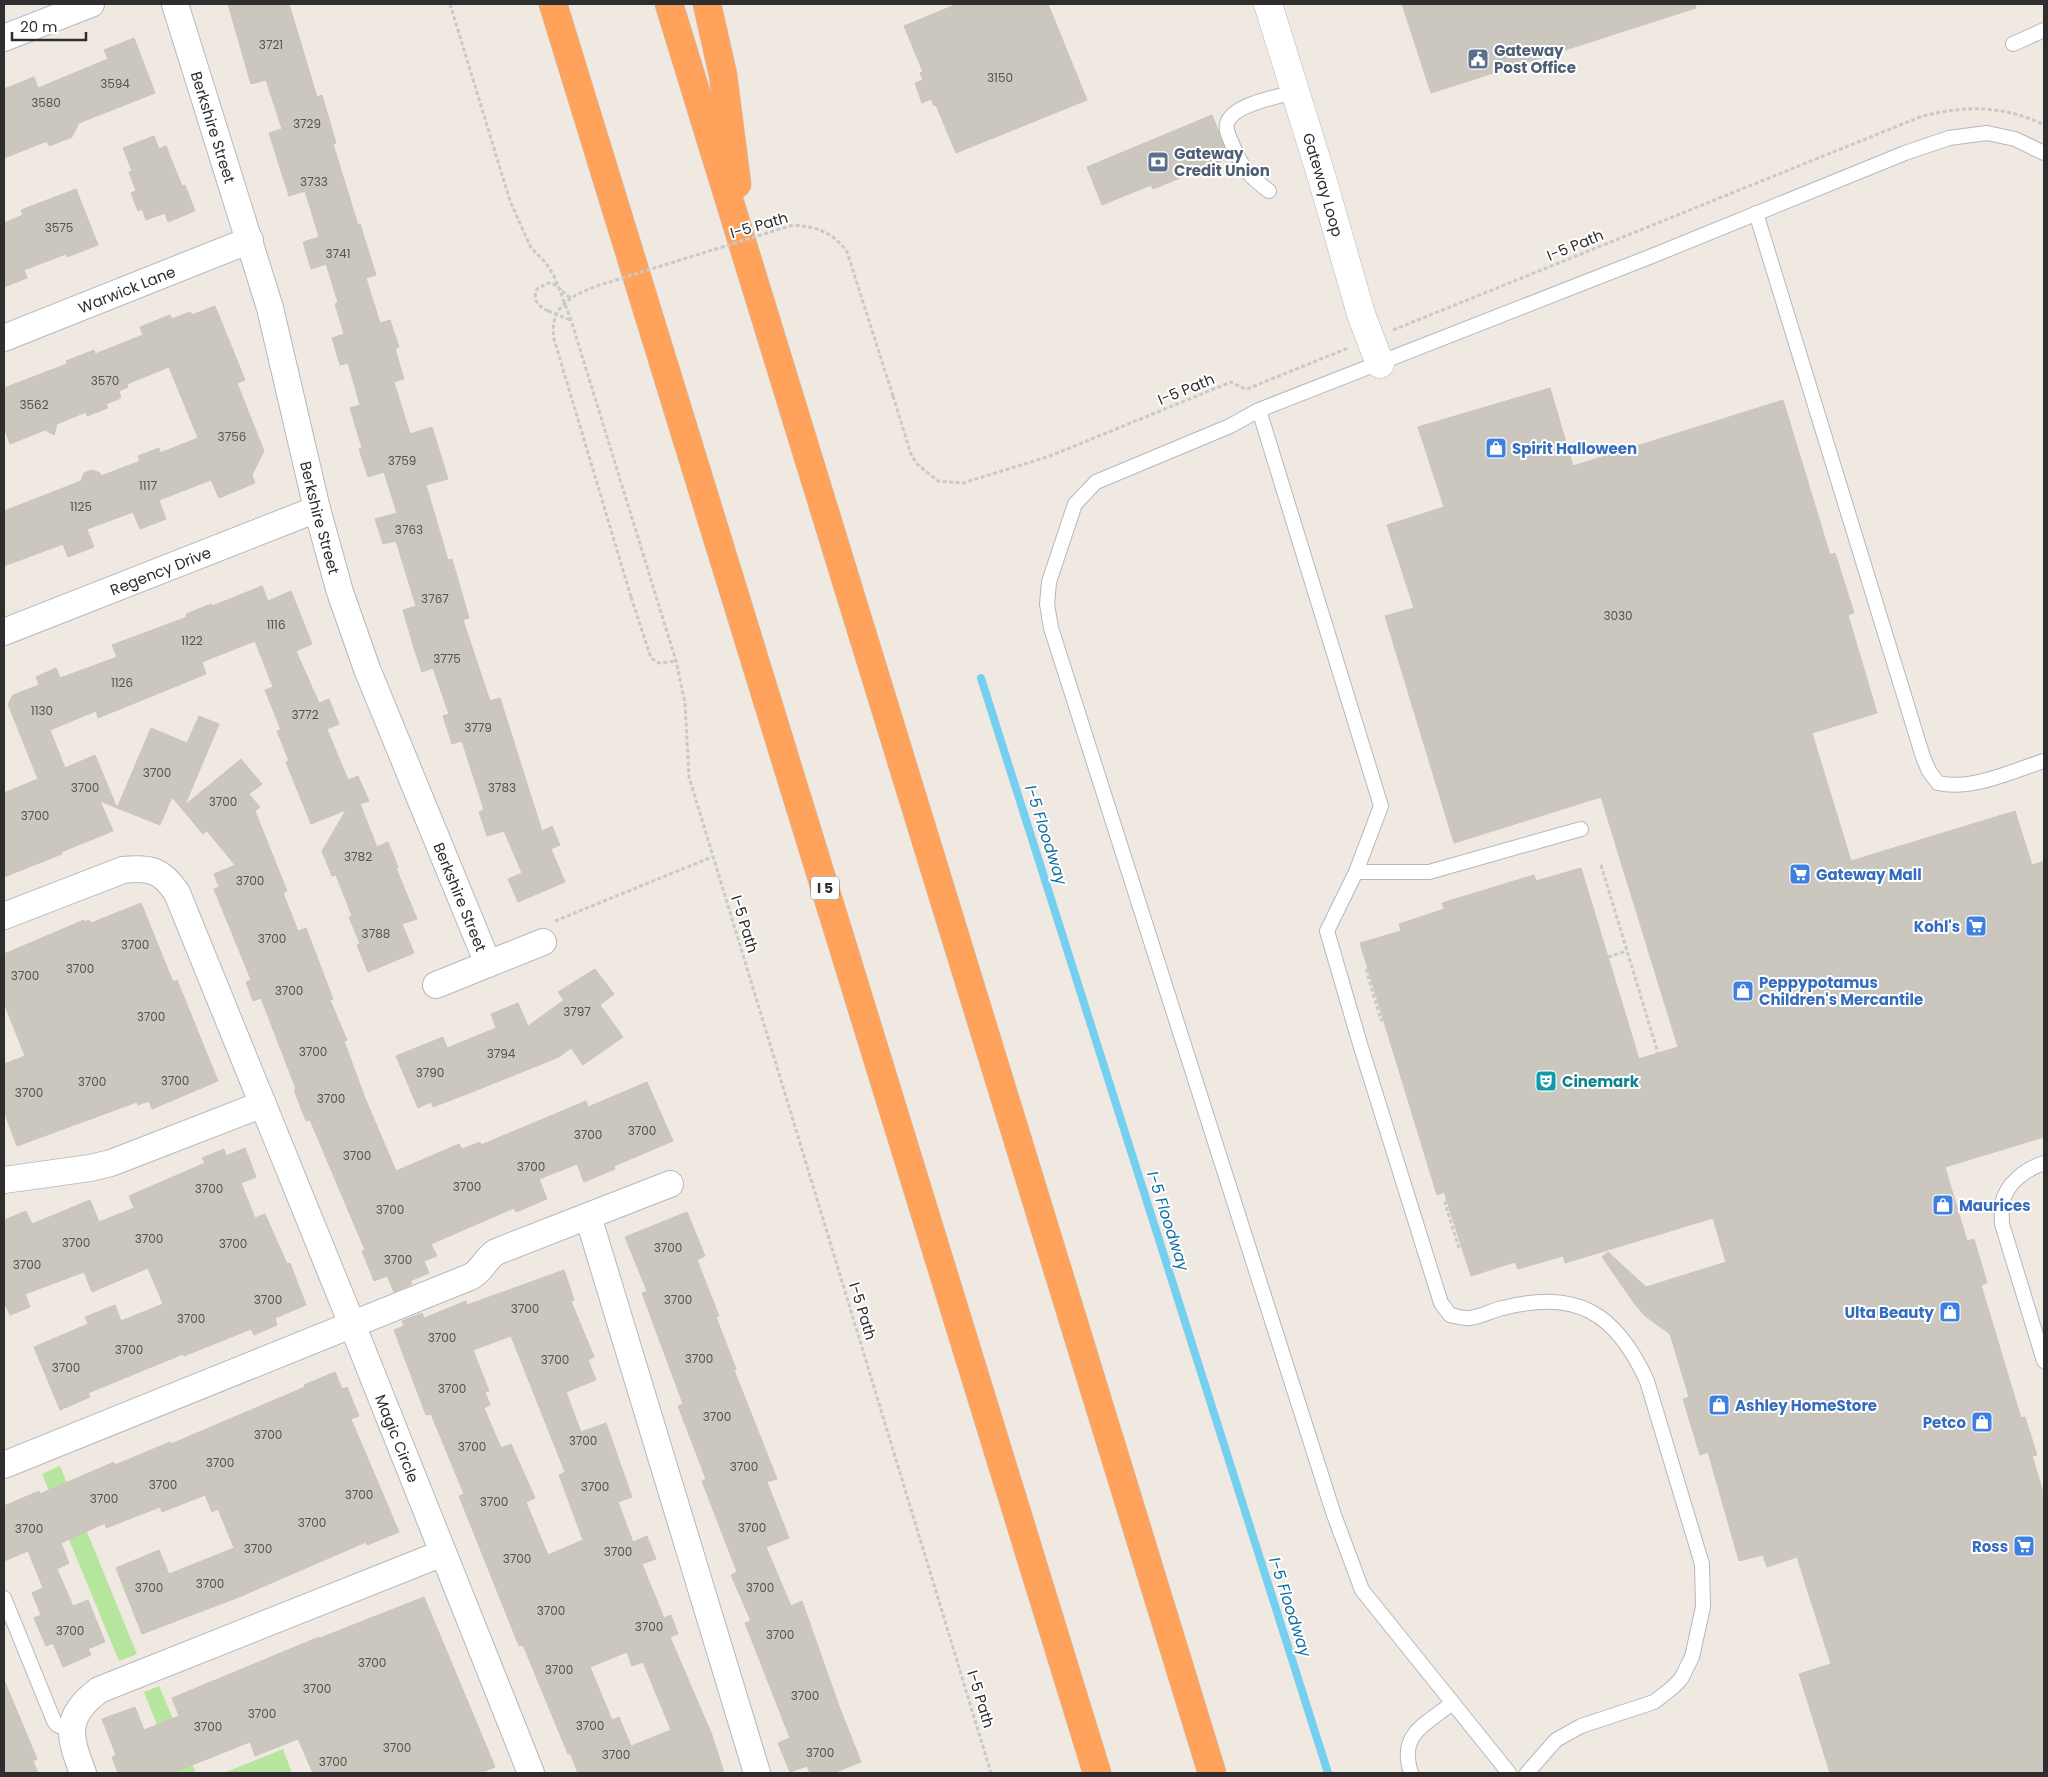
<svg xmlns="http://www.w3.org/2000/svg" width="2048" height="1777" viewBox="0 0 2048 1777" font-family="Poppins,sans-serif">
	<rect width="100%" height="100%" fill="#efe9e1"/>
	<path fill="#b6e59e" d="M60,1466L137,1654L119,1661L42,1474Z
		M159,1686L196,1773H176L144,1692Z
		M283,1749L292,1773H224Z"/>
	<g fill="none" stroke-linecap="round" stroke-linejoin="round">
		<path stroke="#75cff0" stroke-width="8" d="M981,678L1328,1773"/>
	</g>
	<path fill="#cbc7bf" stroke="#cbc5ba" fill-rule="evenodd" d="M228,4H289L317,97L322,95L336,143L333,144L358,225L360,224L376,275L366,278L380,323L390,320L399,347L395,349L404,379L394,382L410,434L432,427L448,479L426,485L448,560L452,559L469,618L463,620L490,701L500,698L542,831L552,826L560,845L551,849L565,882L518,902L508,879L522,873L504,831L487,836L479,812L484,810L462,741L452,744L443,716L449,714L433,668L422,672L414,648L403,610L416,606L396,541L383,544L375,519L397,513L384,472L368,477L359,449L362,448L350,408L360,405L348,363L340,365L332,338L344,334L335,304L338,302L326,264L311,269L303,242L319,237L305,191L289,196L269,133L282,129L266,80L251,84Z
		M957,4H1048L1087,100L956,153L936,105L934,106L931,99L922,103L915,83L923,80L920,73L923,72L904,26Z
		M1402,4H1695L1696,8L1431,93Z
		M134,38L155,93L79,123L72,137L49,146L47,141L4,158V89L34,77L38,88L108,59L104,50Z
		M1212,115L1229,158L1153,189L1151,185L1102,205L1087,167Z
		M154,136L159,149L166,146L182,186L185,185L195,211L168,222L165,213L146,220L142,209L138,211L131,193L136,191L129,172L132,171L123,148Z
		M76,189L98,245L67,257L66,254L24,270L27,278L4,287V223L23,215L21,210Z
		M215,306L245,380L237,383L264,451L252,475L255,483L219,498L211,480L159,500L166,519L140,529L133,512L87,529L94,547L68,557L63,544L4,566V511L81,481L84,473L92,470L100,473L101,476L140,461L138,456L159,448L160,453L198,438L169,367L127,384L128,387L119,391L121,398L106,404L108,408L87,416L86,412L57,424L54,435L45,430L10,444L4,427V388L67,364L66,361L94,350L95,354L143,335L140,327L170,315L172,319L190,312L192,315Z
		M1550,388L1573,466L1783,400L1830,555L1835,553L1854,613L1848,615L1877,713L1812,733L1851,861L2015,811L2032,865L2044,861V1137L1945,1167L1967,1241L1974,1239L1987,1283L1981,1285L2021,1418L2025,1417L2037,1455L2032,1456L2044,1495V1773H1830L1799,1674L1831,1664L1797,1557L1767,1567L1763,1555L1739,1561L1708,1452L1700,1455L1683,1399L1689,1397L1670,1334L1645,1316L1634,1303L1602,1257L1608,1252L1646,1287L1726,1262L1713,1218L1565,1263L1563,1256L1518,1269L1515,1262L1471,1276L1444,1192L1437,1195L1360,943L1401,931L1399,924L1444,909L1442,903L1534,875L1536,881L1581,868L1639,1059L1678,1047L1601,797L1454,843L1385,616L1414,608L1387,525L1444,507L1418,427Z
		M262,586L268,601L291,591L312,644L296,651L319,703L329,699L339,724L327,729L348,780L358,776L369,801L360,804L377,847L388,842L398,867L396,868L417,919L402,924L414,953L368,972L357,945L360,944L349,917L352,916L336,875L332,876L322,851L346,810L311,824L286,762L289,761L277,731L281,730L265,690L273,687L255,641L202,662L206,674L98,718L96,711L50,730L65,768L95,755L117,808L100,801L113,831L61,852L62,854L4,877V793L38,779L8,704L13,695L39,685L36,677L56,668L60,678L117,657L112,645L187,617L186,614L211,604L212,606Z
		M199,716L219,724L185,805L241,759L262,784L249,794L260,807L255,811L287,891L283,893L298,931L306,928L333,999L330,1000L347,1040L344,1041L365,1098L396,1171L459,1144L462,1149L480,1142L481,1145L586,1101L588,1107L647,1082L673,1141L614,1166L615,1169L584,1182L577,1164L539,1179L547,1199L516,1212L514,1208L431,1244L437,1256L424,1261L429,1273L410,1281L412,1284L394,1292L387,1276L374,1281L362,1251L365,1250L310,1120L306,1121L294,1090L296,1089L261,998L253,1001L246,982L251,980L214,889L219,887L214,874L235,865L207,831L203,834L172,797L160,825L117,808L151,728L187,743Z
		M141,903L173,982L177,980L218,1081L152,1109L149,1101L138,1105L137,1102L17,1146L4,1111V1064L25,1056L4,1003V954L84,920L85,922L89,920L91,923Z
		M595,969L614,994L600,1005L623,1037L583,1065L571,1048L559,1057L477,1090L433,1107L431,1102L418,1108L396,1056L443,1037L447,1048L496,1028L491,1014L518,1003L528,1026L564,1000L558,992Z
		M245,1148L256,1177L241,1183L255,1218L265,1214L287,1264L290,1263L306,1305L275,1318L277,1325L254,1335L251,1329L184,1356L183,1354L88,1393L90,1397L60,1410L34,1347L88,1324L85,1317L115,1305L121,1321L163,1304L148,1268L92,1292L84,1272L25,1294L30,1307L10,1315L4,1302V1220L26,1211L32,1224L90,1200L99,1222L134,1208L129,1196L205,1163L202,1158L224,1149L226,1156Z
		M687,1212L705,1256L697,1260L719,1316L716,1317L736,1369L734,1370L777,1479L767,1482L789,1538L766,1547L791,1606L802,1601L839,1706L861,1762L833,1773H810L807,1766L790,1772L778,1743L790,1738L745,1623L751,1621L731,1575L737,1572L702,1481L706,1479L678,1406L683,1404L642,1293L647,1291L625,1237Z
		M564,1270L574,1300L571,1301L594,1357L588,1360L596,1380L566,1392L581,1432L606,1423L632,1497L618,1502L633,1542L647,1536L656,1559L642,1564L664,1618L671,1615L678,1634L670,1637L712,1735L724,1773H578L570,1753L568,1754L523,1645L519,1646L459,1496L464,1494L431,1414L426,1415L394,1330L404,1326L402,1321L422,1313L424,1318L466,1301L467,1305ZM511,1336L565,1472L559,1475L583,1540L548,1555L526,1502L535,1498L511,1444L501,1448L484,1408L490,1405L485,1392L489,1391L473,1350ZM627,1652L632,1666L643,1662L671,1730L631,1746L619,1717L612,1720L590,1667Z
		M335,1372L342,1389L347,1387L359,1416L351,1419L399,1532L367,1545L366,1542L239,1597L142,1634L116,1568L159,1550L169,1574L234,1548L218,1509L212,1512L205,1495L162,1512L160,1507L106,1528L105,1523L61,1543L69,1563L57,1569L73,1606L88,1600L105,1642L88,1649L91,1655L63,1667L53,1643L46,1646L34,1618L41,1615L32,1593L43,1588L28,1551L4,1561V1506L39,1491L40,1494L114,1462L115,1465L170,1442L171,1444L305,1387L304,1385Z
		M424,1597L495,1767L480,1773H313L298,1739L255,1756L250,1742L172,1773H118L112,1757L116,1755L102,1719L135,1707L144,1730L179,1716L172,1698L319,1637L320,1638Z
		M4,1680L37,1759L33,1761L38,1773H4Z"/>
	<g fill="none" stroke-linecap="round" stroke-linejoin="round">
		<g stroke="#b4b7c1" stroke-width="16">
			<path id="lane" d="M2013,44L2044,30
				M1269,191C1250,177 1242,168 1233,146C1231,140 1225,131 1227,124C1231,105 1279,96 1296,92
				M1756,213L1923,757L1929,771L1938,783C1971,791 2012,771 2044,761
				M1259,410L1381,806L1356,872L1327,931L1360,1044L1441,1303L1450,1315C1456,1316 1464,1319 1470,1318C1481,1317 1492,1310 1503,1308C1577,1289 1616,1313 1647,1381L1702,1564L1703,1607L1692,1657L1681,1679L1672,1688L1654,1702L1581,1726L1556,1740L1527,1773
				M1356,872H1429L1581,829
				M2044,1163C2026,1169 2006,1183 2002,1204C2001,1210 2002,1217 2002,1224L2044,1361
				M4,1598L54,1721L57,1725L72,1731
				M1411,1773C1398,1733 1426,1725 1452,1703
				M1509,1773L1362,1590L1334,1515L1051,628L1047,604L1049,582L1075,504L1096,482L1230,426L1259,410L1652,256L1905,153L1949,138L1987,133L2015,139L2044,153"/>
		</g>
		<g stroke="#b4b7c1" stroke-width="28">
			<g id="street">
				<path id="s1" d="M175,4L270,308L317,509L340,592L367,669L488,964L436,985"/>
				<path d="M4,38L91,4"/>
				<path id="s2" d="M4,338L250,240"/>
				<path id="s3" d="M4,632L317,509"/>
				<path id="s4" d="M4,916L123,870C150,867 162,870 177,893L352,1324L531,1773"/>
				<path d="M488,964L543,942"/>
				<path d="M4,1180L90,1168L111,1163L263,1104"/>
				<path d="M588,1216L670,1184"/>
				<path d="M4,1465L470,1277C482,1271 485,1259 496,1252L588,1216L757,1773"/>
				<path d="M83,1773C69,1736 63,1717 99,1690L443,1553"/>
			</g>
		</g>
		<g stroke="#b4b7c1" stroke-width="29">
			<g id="secondary">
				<path id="s5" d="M1268,4L1322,178L1361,314L1380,364"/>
			</g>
		</g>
		<g stroke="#c9c9c9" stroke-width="29">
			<path id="highway" d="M553,4L1097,1773
				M669,4L1212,1773
				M707,4L723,75L737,184"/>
		</g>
		<path stroke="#c9c9c9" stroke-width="3" stroke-dasharray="4 2.5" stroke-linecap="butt" d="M450,4L510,201L531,248L546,263L554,276L571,320L676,661L685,703L689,777L991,1773
			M562,291L570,298
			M548,311L570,320
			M1393,330L1920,117C1963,105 2004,105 2044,125
			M1247,389L1348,348
			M893,396L911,454L917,464L938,481L963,483L1050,456L1231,382L1247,390
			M631,597L651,658L659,663L676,661
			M1601,865L1658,1053
			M555,921L712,857
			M1608,957L1627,951
			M1366,969L1381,1020L1384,1019
			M1447,1202L1445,1203L1459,1248"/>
		<use href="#lane" stroke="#fff" stroke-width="14"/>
		<use href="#street" stroke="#fff" stroke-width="26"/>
		<use href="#secondary" stroke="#fff" stroke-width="28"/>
		<use href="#highway" stroke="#ffa35c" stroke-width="28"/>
		<path stroke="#c9c9c9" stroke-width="3" stroke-dasharray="4 2.5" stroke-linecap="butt" d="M548,311C538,306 532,300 537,289L548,283L556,285L562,291
			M631,597L554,339C548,305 576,293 603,284L793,225C817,227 833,232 847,252L893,396"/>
	</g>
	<defs>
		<g id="civic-square" transform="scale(1.125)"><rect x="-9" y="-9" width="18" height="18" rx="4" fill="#5c6f8a" stroke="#fff"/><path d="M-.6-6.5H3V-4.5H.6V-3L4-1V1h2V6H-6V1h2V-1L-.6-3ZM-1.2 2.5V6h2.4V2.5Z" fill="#fff"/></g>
		<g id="bank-square" transform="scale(1.125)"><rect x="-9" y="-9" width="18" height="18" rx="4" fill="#5c6f8a" stroke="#fff"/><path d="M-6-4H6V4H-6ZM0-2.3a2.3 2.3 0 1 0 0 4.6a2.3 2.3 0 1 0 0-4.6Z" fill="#fff"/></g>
		<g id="shop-square" transform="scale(1.125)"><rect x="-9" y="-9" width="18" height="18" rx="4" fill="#3f7fe0" stroke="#fff"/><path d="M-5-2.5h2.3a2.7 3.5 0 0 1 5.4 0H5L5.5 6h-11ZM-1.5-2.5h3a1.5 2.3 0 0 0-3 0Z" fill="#fff"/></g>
		<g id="supermarket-square" transform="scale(1.125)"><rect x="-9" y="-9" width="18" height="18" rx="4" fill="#3f7fe0" stroke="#fff"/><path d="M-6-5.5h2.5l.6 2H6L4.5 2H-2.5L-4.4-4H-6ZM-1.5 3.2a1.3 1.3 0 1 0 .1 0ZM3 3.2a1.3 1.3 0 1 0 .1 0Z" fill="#fff"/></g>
		<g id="theatre-square" transform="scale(1.125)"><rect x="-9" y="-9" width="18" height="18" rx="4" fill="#0f9aa8" stroke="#fff"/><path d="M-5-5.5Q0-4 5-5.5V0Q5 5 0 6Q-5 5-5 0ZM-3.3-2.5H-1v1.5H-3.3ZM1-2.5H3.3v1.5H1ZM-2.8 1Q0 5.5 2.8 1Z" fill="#fff"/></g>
	</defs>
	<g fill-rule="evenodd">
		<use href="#civic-square" x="1478" y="59"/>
		<use href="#bank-square" x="1158" y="162"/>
		<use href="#shop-square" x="1496" y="448"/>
		<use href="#supermarket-square" x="1800" y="874"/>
		<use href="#supermarket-square" x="1976" y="926"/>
		<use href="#shop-square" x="1743" y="991"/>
		<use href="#theatre-square" x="1546" y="1081"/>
		<use href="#shop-square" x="1943" y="1205"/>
		<use href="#shop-square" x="1950" y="1312"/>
		<use href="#shop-square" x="1719" y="1405"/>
		<use href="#shop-square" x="1982" y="1422"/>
		<use href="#supermarket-square" x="2024" y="1546"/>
	</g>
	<g text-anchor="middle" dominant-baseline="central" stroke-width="4" stroke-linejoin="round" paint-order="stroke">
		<g font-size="12" fill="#555452">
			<text x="271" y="44">3721</text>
			<text x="1000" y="77">3150</text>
			<text x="115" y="83">3594</text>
			<text x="46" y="102">3580</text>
			<text x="307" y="123">3729</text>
			<text x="314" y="181">3733</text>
			<text x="59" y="227">3575</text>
			<text x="338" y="253">3741</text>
			<text x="105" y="380">3570</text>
			<text x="34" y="404">3562</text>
			<text x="232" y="436">3756</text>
			<text x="402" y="460">3759</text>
			<text x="148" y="485">1117</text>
			<text x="81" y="506">1125</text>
			<text x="409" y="529">3763</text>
			<text x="435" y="598">3767</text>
			<text x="1618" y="615">3030</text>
			<text x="276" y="624">1116</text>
			<text x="192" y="640">1122</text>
			<text x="447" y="658">3775</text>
			<text x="122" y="682">1126</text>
			<text x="42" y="710">1130</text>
			<text x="305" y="714">3772</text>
			<text x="478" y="727">3779</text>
			<text x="157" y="772">3700</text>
			<text x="85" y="787">3700</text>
			<text x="502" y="787">3783</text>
			<text x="223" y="801">3700</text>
			<text x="35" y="815">3700</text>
			<text x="358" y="856">3782</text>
			<text x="250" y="880">3700</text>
			<text x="376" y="933">3788</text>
			<text x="272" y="938">3700</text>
			<text x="135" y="944">3700</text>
			<text x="80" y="968">3700</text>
			<text x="25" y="975">3700</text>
			<text x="289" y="990">3700</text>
			<text x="577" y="1011">3797</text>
			<text x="151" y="1016">3700</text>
			<text x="313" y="1051">3700</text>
			<text x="501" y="1053">3794</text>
			<text x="430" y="1072">3790</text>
			<text x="175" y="1080">3700</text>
			<text x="92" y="1081">3700</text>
			<text x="29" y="1092">3700</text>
			<text x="331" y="1098">3700</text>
			<text x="642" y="1130">3700</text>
			<text x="588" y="1134">3700</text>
			<text x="357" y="1155">3700</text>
			<text x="531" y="1166">3700</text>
			<text x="467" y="1186">3700</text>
			<text x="209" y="1188">3700</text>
			<text x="390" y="1209">3700</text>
			<text x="149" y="1238">3700</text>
			<text x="76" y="1242">3700</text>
			<text x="233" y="1243">3700</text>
			<text x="668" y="1247">3700</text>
			<text x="398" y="1259">3700</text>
			<text x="27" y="1264">3700</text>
			<text x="268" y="1299">3700</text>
			<text x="678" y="1299">3700</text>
			<text x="525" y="1308">3700</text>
			<text x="191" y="1318">3700</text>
			<text x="442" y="1337">3700</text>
			<text x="129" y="1349">3700</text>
			<text x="699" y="1358">3700</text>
			<text x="555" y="1359">3700</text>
			<text x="66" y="1367">3700</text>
			<text x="452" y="1388">3700</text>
			<text x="717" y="1416">3700</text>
			<text x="268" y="1434">3700</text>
			<text x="583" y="1440">3700</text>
			<text x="472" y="1446">3700</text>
			<text x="220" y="1462">3700</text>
			<text x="744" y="1466">3700</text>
			<text x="163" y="1484">3700</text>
			<text x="595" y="1486">3700</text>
			<text x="359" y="1494">3700</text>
			<text x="104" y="1498">3700</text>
			<text x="494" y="1501">3700</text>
			<text x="312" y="1522">3700</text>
			<text x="752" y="1527">3700</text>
			<text x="29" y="1528">3700</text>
			<text x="258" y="1548">3700</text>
			<text x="618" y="1551">3700</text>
			<text x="517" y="1558">3700</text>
			<text x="210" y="1583">3700</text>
			<text x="149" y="1587">3700</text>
			<text x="760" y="1587">3700</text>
			<text x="551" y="1610">3700</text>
			<text x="649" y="1626">3700</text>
			<text x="70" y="1630">3700</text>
			<text x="780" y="1634">3700</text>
			<text x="372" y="1662">3700</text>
			<text x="559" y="1669">3700</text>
			<text x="317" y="1688">3700</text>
			<text x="805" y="1695">3700</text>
			<text x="262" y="1713">3700</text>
			<text x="590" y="1725">3700</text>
			<text x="208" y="1726">3700</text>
			<text x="397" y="1747">3700</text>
			<text x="820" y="1752">3700</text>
			<text x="616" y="1754">3700</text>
			<text x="333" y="1761">3700</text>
		</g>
		<rect fill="#fff" stroke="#6d6d6d" stroke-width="1" x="811" y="876.5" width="28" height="23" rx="4"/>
		<g font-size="14" font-weight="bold" fill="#2e2e2e">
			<text x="825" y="888">I 5</text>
		</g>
		<g font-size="15" font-weight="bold" fill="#4e5e75" stroke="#fff" text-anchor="start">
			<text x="1494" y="50">Gateway<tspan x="1494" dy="17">Post Office</tspan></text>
			<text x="1174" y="153">Gateway<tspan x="1174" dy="17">Credit Union</tspan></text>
		</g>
		<g font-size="15" fill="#2e2e2e" stroke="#fff">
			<text stroke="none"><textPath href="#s1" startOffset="129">Berkshire Street</textPath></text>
			<text stroke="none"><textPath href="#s5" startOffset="189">Gateway Loop</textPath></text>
			<text transform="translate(759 225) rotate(-16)">I-5 Path</text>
			<text transform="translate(1575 245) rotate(-22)">I-5 Path</text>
			<text stroke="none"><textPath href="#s2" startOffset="132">Warwick Lane</textPath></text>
			<text transform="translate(1186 389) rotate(-22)">I-5 Path</text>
			<text stroke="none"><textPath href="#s1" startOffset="534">Berkshire Street</textPath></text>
			<text stroke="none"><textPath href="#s3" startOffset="168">Regency Drive</textPath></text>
			<text stroke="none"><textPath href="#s1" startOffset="939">Berkshire Street</textPath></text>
			<text transform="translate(745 924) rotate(73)">I-5 Path</text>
			<text transform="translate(863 1311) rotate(73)">I-5 Path</text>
			<text stroke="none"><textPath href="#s4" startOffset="779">Magic Circle</textPath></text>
			<text transform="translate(981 1699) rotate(73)">I-5 Path</text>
		</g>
		<g font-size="15" font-weight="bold" fill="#366cbe" stroke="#fff" text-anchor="start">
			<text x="1512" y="448">Spirit Halloween</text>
			<text x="1816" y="874">Gateway Mall</text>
			<text x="1960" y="926" text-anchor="end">Kohl's</text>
			<text x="1759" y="982">Peppypotamus<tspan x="1759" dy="17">Children's Mercantile</tspan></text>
			<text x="1959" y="1205">Maurices</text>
			<text x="1934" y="1312" text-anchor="end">Ulta Beauty</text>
			<text x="1735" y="1405">Ashley HomeStore</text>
			<text x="1966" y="1422" text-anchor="end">Petco</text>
			<text x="2008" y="1546" text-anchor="end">Ross</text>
		</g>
		<g font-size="15" font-weight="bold" fill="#0d838f" stroke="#fff" text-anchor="start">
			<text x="1562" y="1081">Cinemark</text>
		</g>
		<g font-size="16" font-style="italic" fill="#0d6fa3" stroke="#fff">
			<text transform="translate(1046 835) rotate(72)">I-5 Floodway</text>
			<text transform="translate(1168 1221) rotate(72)">I-5 Floodway</text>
			<text transform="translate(1290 1607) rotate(72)">I-5 Floodway</text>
		</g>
	</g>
	<rect width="2048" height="1777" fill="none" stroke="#2e2e2e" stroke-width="10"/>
	<path d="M12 32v8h74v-8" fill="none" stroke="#2e2e2e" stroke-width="2.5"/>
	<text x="20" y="32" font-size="15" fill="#2e2e2e" stroke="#ffffff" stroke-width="4" paint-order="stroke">20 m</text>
</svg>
